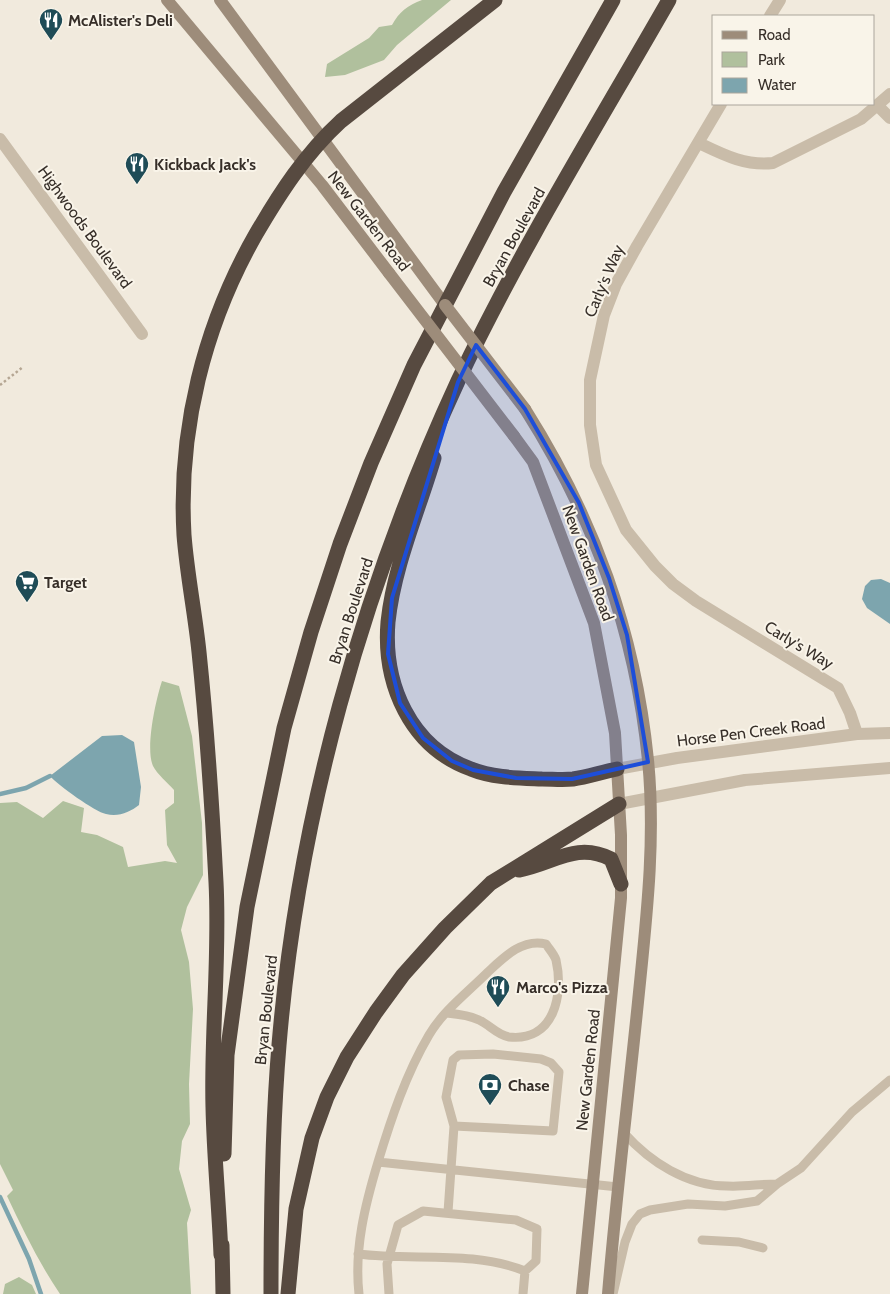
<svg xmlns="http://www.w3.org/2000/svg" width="890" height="1294" viewBox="0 0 890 1294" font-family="Cabin,sans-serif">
	<rect width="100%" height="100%" fill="#f1eadd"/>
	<path fill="#b0c09d" d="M422,0H451L397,45L384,60L345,75L325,77L327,64L369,38L379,27L392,25C399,12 408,5 422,0Z
		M162,681L179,686L192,736L202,823L203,875L187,907L181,930L189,962L193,1009L189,1084L190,1124L182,1141L179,1169L191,1210L187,1223L191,1294H60C39,1263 23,1230 7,1196L13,1190L0,1164V803L17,802L43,818L63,801L84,808L81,832L97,835L123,847L128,867L165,861L177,863L167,845L165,810L174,803V790C168,783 157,774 153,766C145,748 156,699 162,681Z
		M19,1277L32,1285L36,1294H3L5,1284Z"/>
	<path fill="#7da5ae" d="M881,579L890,583V624L867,608L862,599L865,586L871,580Z
		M122,735L134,742L141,787L139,805C130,812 119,817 106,814C95,812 58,785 50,776L102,736Z"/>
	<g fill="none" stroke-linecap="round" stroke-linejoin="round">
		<path stroke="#7da5ae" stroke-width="4.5" d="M0,794L26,788L50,776
			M0,1197L29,1259L41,1294"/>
		<path stroke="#b5a693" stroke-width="2.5" stroke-dasharray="2.5 2.5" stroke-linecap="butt" d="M0,385L23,367"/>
		<path stroke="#c9bca9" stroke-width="9" d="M624,1133C650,1162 687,1186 727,1186C744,1187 760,1184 777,1184
			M378,1162C391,1119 406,1074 429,1035C443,1011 468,992 488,972C504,957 523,938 546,944C549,949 554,954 556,960C564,995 554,1042 509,1037C497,1035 490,1025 479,1020C469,1015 457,1014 446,1013
			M448,1212L454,1126L446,1097L453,1060L459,1055L493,1054L541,1059L551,1063L559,1072L553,1131L454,1126
			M702,1240L739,1242L763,1248
			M358,1254C413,1261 472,1250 525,1271
			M359,1294C354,1249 365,1205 378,1162L618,1187
			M389,1294L387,1264L398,1225L423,1211L516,1220L537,1229L536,1261L525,1271L523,1294
			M613,1294L625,1242L632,1224L640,1214L650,1210L688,1204L725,1206L757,1201L777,1184L801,1168L852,1112L890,1080"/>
		<path stroke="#c9bca9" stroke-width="12" d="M770,16L780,0
			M721,104L637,246L616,284L604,315L590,380V425L596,465L626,530L655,566L673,584L696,601L838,688L850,713L857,734
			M878,106L890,118
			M0,139L142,334
			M699,143C724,155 745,166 773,163L861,119L890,94"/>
		<path stroke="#c9bca9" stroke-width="12" d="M617,769L677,758L857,734L890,733
			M619,804L745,780L890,768"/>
		<path stroke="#9d8c7a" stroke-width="12" d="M167,0L322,185L389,273
			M220,0L445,305
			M525,409C594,518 635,631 648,760C656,841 646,922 638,1002C628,1100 616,1197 608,1294
			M514,436L533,462L594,623L615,733L621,835V898L582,1294"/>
		<path stroke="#574a40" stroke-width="15" d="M434,458C418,512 394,566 388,622C383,684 410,747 471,769C493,778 519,778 542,779C552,779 563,780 573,779C587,777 602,772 617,769
			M519,870C553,864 576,841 611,859L621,884
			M224,1154L227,1055L247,907L284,728L311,632L340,544L371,463L414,365L504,192L613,0
			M222,1245L223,1294
			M221,1255C219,1205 214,1156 213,1107C211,1032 220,957 216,882C212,805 207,729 199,652C195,613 187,574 184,535C178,430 204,325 256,234C280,193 305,154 341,121L495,0
			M271,1294C271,1211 272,1128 279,1045C298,817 362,589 458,381C520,250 597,126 669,0
			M288,1294L296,1209L312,1138L327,1097L347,1057L376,1012L403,975L445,928L491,883L619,804"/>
		<path stroke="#9d8c7a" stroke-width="12" d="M389,273L514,436
			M445,305L525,409"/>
	</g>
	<path fill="#1d4ed8" fill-opacity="0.2" stroke="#1d4ed8" stroke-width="4" stroke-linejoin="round" d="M476,345L525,409L579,503L609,578L627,635L648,762L572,779L516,778L473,770L452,761L423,738L400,703L388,654L392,598L458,382Z"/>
	<defs>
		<g id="restaurant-pin" transform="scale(1.25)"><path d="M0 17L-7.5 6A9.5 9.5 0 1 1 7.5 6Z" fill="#1f4c57" stroke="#f9f4e9"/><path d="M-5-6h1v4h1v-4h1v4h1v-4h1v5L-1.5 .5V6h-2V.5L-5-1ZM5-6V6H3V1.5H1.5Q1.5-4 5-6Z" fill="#fff"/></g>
		<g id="supermarket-pin" transform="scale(1.25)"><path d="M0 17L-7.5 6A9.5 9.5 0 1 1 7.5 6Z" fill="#1f4c57" stroke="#f9f4e9"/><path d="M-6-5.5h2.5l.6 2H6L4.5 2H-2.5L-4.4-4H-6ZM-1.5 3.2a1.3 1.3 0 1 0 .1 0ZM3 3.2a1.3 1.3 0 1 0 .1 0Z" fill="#fff"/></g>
		<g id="bank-pin" transform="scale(1.25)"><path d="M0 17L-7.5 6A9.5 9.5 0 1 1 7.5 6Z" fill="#1f4c57" stroke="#f9f4e9"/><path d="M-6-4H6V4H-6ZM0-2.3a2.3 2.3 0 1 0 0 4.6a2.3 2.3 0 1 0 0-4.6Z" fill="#fff"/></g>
	</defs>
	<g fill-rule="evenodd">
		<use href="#restaurant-pin" x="51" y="20"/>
		<use href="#restaurant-pin" x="137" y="164"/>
		<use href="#supermarket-pin" x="27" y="582"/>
		<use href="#restaurant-pin" x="498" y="987"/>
		<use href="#bank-pin" x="490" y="1085"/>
	</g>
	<g text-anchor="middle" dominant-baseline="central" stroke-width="4" stroke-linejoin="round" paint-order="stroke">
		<g font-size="16" font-weight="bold" fill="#372f29" stroke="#f9f4e9" text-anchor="start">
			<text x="68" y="20">McAlister's Deli</text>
			<text x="154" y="164">Kickback Jack's</text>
			<text x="44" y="582">Target</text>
			<text x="516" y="987">Marco's Pizza</text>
			<text x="508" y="1085">Chase</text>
		</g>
		<g font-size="16" fill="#372f29" stroke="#f9f4e9">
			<text transform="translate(369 221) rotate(52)">New Garden Road</text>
			<text transform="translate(85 227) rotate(54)">Highwoods Boulevard</text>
			<text transform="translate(514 237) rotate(-61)">Bryan Boulevard</text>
			<text transform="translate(604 281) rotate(-67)">Carly's Way</text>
			<text transform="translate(588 563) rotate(70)">New Garden Road</text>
			<text transform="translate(351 611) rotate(-72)">Bryan Boulevard</text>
			<text transform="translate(799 645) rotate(31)">Carly's Way</text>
			<text transform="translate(751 732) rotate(-7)">Horse Pen Creek Road</text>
			<text transform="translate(266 1010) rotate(-84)">Bryan Boulevard</text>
			<text transform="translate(588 1070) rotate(-84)">New Garden Road</text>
		</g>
	</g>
	<rect x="712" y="15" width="162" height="90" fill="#f9f4e9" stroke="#aba59c"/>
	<rect x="722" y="31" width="25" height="8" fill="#9d8c7a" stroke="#aba59c"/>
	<text x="758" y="40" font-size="15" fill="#372f29">Road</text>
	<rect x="722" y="52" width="25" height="15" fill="#b0c09d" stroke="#aba59c"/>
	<text x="758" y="65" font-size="15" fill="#372f29">Park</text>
	<rect x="722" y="78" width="25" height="15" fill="#7da5ae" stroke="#aba59c"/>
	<text x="758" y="90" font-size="15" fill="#372f29">Water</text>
</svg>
